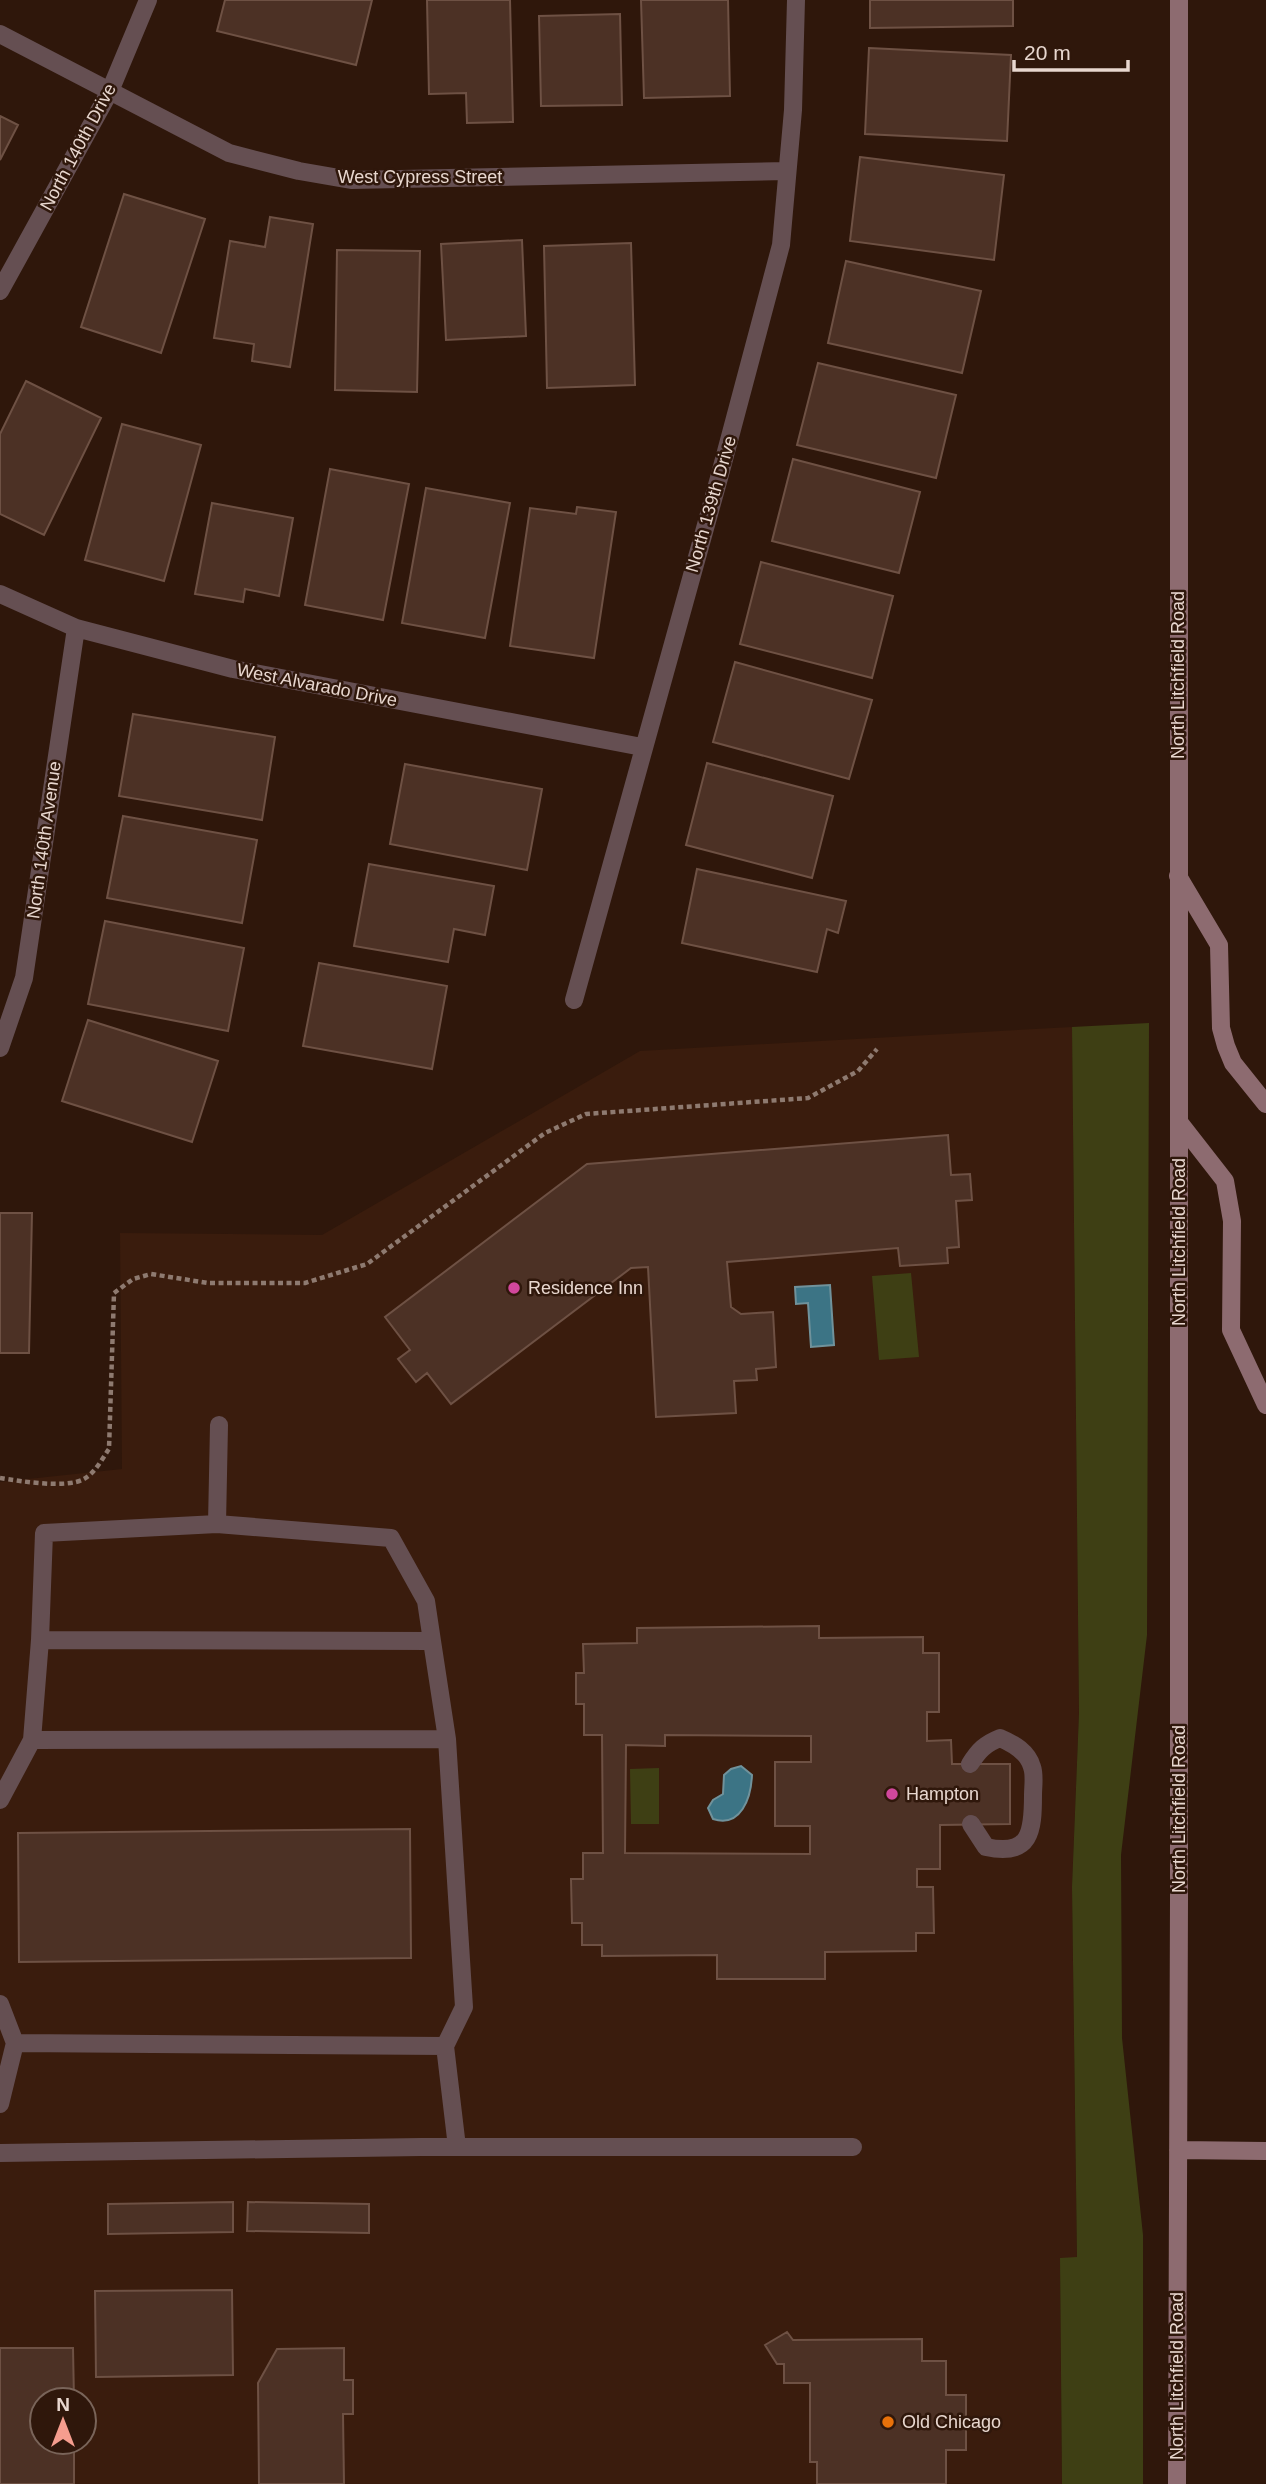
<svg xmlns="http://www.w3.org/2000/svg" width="1266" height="2484" viewBox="0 0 1266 2484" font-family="Arial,sans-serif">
	<rect width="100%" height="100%" fill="#2f170b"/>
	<path fill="#3a1c0d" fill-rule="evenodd" d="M1072,1027L1079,1713L1072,1887L1077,2258L1060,2259L1062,2484H0V1482L122,1469L120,1233L322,1235L640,1051ZM42,2400H84V2442H42Z"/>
	<path fill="#3e3f14" d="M1149,1023L1147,1635L1121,1855L1122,2038L1143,2235V2484H1062L1060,2258L1077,2257L1072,1887L1079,1713L1072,1027Z
		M911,1273L919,1357L879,1360L872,1276Z
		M659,1768V1824H631L630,1769Z"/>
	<path fill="#3c7485" stroke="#70929b" stroke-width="2" d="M830,1285L834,1345L811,1347L808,1303L796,1304L795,1287Z
		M741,1766L752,1775C751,1798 741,1828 713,1819L708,1808L713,1800L723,1794L724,1775L731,1769Z"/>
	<path fill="#4c3125" stroke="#6e5144" stroke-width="2" fill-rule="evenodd" d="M225,0H372L356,65L217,31Z
		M427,0H510L513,122L467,123L466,93L429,94Z
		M641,0H728L730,96L644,98Z
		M870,0H1013V26L870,28Z
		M620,14L622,105L541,106L539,16Z
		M869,48L1011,55L1007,141L865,134Z
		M0,116L18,125L0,160Z
		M860,157L1004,175L994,260L850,241Z
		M124,194L205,219L161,353L81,327Z
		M270,217L313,224L290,367L252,361L254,344L214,338L230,241L265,247Z
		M522,240L526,336L446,340L441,244Z
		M631,243L635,385L547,388L544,246Z
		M337,250L420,251L417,392L335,390Z
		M846,261L981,291L962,373L828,343Z
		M818,363L956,395L936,478L797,445Z
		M26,381L101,418L44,535L0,514V434Z
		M122,424L201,445L164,581L85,560Z
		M793,459L920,492L899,573L772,541Z
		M330,469L409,484L383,620L305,605Z
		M426,488L510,503L485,638L402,623Z
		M212,503L293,518L279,596L245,589L243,602L195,594Z
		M577,507L616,512L594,658L510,646L530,508L576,514Z
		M761,562L893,596L872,678L740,644Z
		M735,662L872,700L849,779L713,742Z
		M133,714L275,737L262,820L119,796Z
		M707,763L833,796L812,878L686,845Z
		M405,764L542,789L527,870L390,844Z
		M123,816L257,840L242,923L107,898Z
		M369,864L494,886L485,935L454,929L448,962L354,946Z
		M697,869L846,901L838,933L827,929L817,972L682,943Z
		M105,921L244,948L228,1031L88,1004Z
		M319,963L447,986L432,1069L303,1046Z
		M88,1020L218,1061L192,1142L62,1101Z
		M948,1135L951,1175L970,1174L972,1200L956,1201L959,1247L947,1248L948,1263L900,1266L898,1248L727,1262L731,1307L741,1314L773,1312L776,1367L756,1369L757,1380L734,1381L736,1413L656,1417L648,1267L631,1268L451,1404L427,1373L416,1382L398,1359L410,1350L385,1317L587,1164Z
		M0,1213H32L29,1353H0Z
		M819,1626V1638L923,1637V1653H939V1712H927V1741L951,1740L952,1764H1010V1824L940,1825V1869H917V1887H933L934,1933H916V1951L825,1952V1979H717V1955L602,1956V1945H582V1923H572L571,1879H583V1853H603L602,1735H584V1704H576V1673H584L583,1644L637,1643V1628ZM665,1735L811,1736V1762H775V1826H810V1854L625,1853L626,1745L665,1746Z
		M410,1829L411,1958L19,1962L18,1833Z
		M233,2202V2232L108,2234V2204Z
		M248,2202L369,2204V2233L247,2231Z
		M232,2290L233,2375L96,2377L95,2291Z
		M787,2332L793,2340L922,2339V2361H946V2395H966V2450H946V2484H817V2462H810V2383H784V2364H777L765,2345Z
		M0,2348H73L74,2400H42V2442H74V2484H0Z
		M344,2348V2380H353V2414H343L344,2484H259L258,2383L277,2349Z"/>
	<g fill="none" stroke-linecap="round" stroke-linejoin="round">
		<path stroke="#8e7a70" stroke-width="4.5" stroke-dasharray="5 3.5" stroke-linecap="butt" d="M0,1478C20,1481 66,1489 84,1479C95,1473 102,1459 109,1449L114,1293L133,1279L151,1274L208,1283H305L367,1264L545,1133L586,1114L808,1098L858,1071L877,1049"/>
		<path stroke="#654f52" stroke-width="18" d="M217,1524L219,1425
			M40,1640L432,1641
			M32,1740L447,1739
			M970,1764C979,1750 985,1744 1000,1738C1014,1744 1028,1752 1032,1767C1035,1775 1033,1786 1033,1795C1033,1831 1031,1857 986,1847L971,1824
			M0,1800L32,1740L40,1640L44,1533L217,1524L391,1538L426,1601L432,1641L447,1739L464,2007L445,2046L15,2043L0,2004
			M445,2046L457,2147
			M0,2104L15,2043
			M0,2153L421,2147H853"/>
		<path stroke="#654f52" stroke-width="18" d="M0,34L229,153L299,171L351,180L787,171
			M0,291L110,91L148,0
			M0,594L76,628L233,669L642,747
			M574,1000L719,478L781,245L793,110L796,0
			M0,1048L24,978L76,628"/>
		<path stroke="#8d6b70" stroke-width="18" d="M1178,876L1219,945L1221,1028L1226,1046L1233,1063L1266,1104
			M1179,1122L1225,1181L1232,1221L1231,1330L1266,1405
			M1178,2150L1266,2151
			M1177,2484L1179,1899V0"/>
	</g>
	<g fill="#d1479c" stroke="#2f170b" stroke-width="2.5">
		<circle cx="514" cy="1288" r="7"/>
		<circle cx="892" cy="1794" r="7"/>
	</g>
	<circle fill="#e8710a" stroke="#2f170b" stroke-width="2.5" cx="888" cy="2422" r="7"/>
	<g text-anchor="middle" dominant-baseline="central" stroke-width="5" stroke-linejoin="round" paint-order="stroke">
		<g font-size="18" fill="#e8d7cf" stroke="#2f170b">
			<text transform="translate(78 147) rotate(-62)">North 140th Drive</text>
			<text x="420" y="177">West Cypress Street</text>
			<text transform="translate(711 504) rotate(-74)">North 139th Drive</text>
			<text transform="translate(1178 675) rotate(-90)">North Litchfield Road</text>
			<text transform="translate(317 685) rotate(11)">West Alvarado Drive</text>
			<text transform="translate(44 840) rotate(-82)">North 140th Avenue</text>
			<text transform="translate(1179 1242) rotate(-90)">North Litchfield Road</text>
			<text transform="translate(1179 1809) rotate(-90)">North Litchfield Road</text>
			<text transform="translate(1177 2376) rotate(-90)">North Litchfield Road</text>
		</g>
		<g font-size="18" fill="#e8d7cf" stroke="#2f170b" text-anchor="start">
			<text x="528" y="1288">Residence Inn</text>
			<text x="906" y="1794">Hampton</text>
			<text x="902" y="2422">Old Chicago</text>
		</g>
	</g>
	<g transform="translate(63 2421)"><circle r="33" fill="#2f170b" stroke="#796459" stroke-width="2"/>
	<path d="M0-5L12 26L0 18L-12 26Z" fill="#f59d8e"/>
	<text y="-10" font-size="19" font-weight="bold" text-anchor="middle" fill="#e8d7cf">N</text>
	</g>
	<path d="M1014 60v10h114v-10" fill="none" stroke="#e8d7cf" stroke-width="3.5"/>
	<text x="1024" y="60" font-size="21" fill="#e8d7cf" stroke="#2f170b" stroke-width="5" paint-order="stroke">20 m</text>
</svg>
